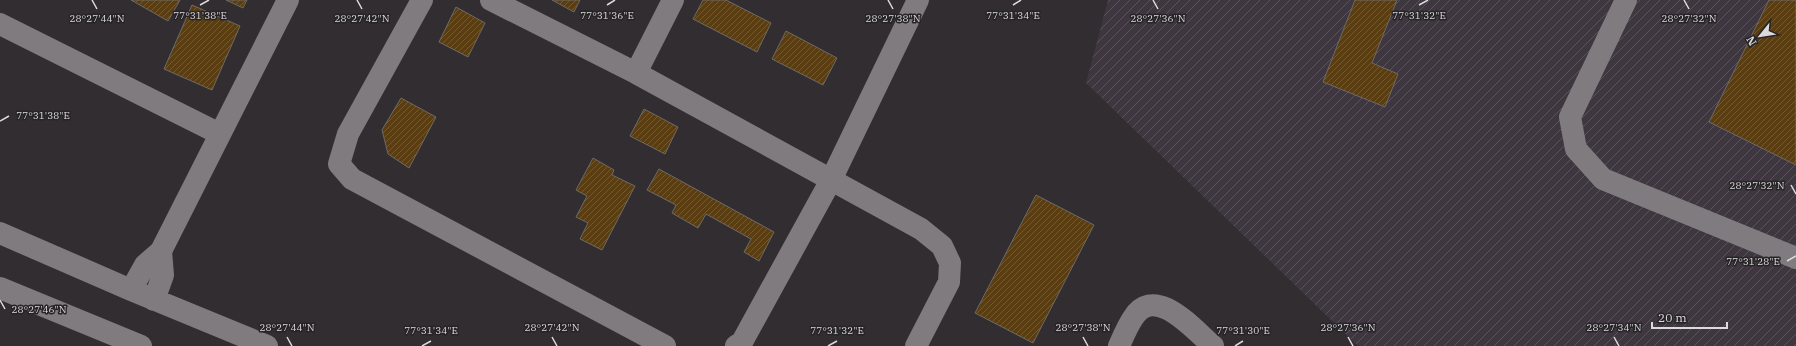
<svg xmlns="http://www.w3.org/2000/svg" width="1796" height="346" viewBox="0 0 1796 346" font-family="'IBM Plex Serif',serif">
	<defs>
		<pattern id="industrial-furrows" width="10" height="10" patternUnits="userSpaceOnUse"><rect width="10" height="10" fill="#3f373f"/><path d="M-1 1l2-2M0 10L10 0M9 11l2-2" fill="none" stroke="#5a535a"/></pattern>
		<pattern id="building-hatch" width="6" height="6" patternUnits="userSpaceOnUse"><rect width="6" height="6" fill="#5a3e11"/><path d="M-1 1l2-2M0 6l6-6M5 7l2-2" fill="none" stroke="#715933"/></pattern>
	</defs>
	<rect width="100%" height="100%" fill="#312d31"/>
	<path fill="url(#industrial-furrows)" d="M1108,0H1796V346H1358L1086,83Z"/>
	<path fill="url(#building-hatch)" stroke="#6d6a66" d="M131,0H180L168,21Z
		M226,0H247L243,8Z
		M552,0H580L574,12Z
		M703,0H726L771,23L757,52L693,19Z
		M1355,0H1397L1372,63L1398,74L1385,107L1323,82Z
		M1769,0H1796V165L1709,122Z
		M192,5L240,26L212,90L164,69Z
		M456,7L485,23L468,57L439,42Z
		M786,31L837,58L823,85L772,59Z
		M401,98L436,117L409,168L388,154L382,130Z
		M644,109L678,127L665,154L630,136Z
		M593,158L614,170L612,175L635,186L602,250L580,239L588,223L576,217L587,196L576,190Z
		M659,169L774,232L759,261L744,252L751,239L706,214L698,228L672,213L676,205L647,190Z
		M1036,195L1094,225L1033,343L975,313Z"/>
	<g fill="none" stroke-linecap="round" stroke-linejoin="round">
		<path stroke="#7f7b7f" stroke-width="22" d="M422,0L348,134L339,164L352,179L665,346
			M491,0L636,73L921,229L942,246L950,263L949,282L916,346
			M1626,0L1570,117L1576,149L1603,179L1796,258
			M0,24L220,134
			M636,73L673,0
			M0,233L131,290L267,346
			M131,290L145,265L161,251L288,0
			M154,300L163,275L161,251
			M736,346L742,342L831,180L918,0
			M1119,346C1123,337 1127,327 1133,318C1155,283 1193,329 1213,346"/>
		<path stroke="#7f7b7f" stroke-width="22" d="M0,288L141,346"/>
	</g>
	<path fill="none" stroke="#dcdadc" stroke-width="1.5" d="M92,0L97,9M357,0L362,9M888,0L893,9M1153,0L1158,9M1684,0L1689,9M200,5L209,0M607,5L615,0M1013,5L1021,0M1419,5L1428,0M0,121L9,116M1791,185L1796,194M1787,261L1796,256M0,300L5,309M287,337L292,346M552,337L557,346M1083,337L1088,346M1348,337L1353,346M1614,337L1619,346M422,346L431,341M828,346L837,341M1235,346L1243,341"/>
	<g font-size="10" text-anchor="middle" fill="#dcdadc" stroke="#272427" stroke-width="3" stroke-linejoin="round" paint-order="stroke">
		<text x="200" y="19">77°31'38"E</text>
		<text x="607" y="19">77°31'36"E</text>
		<text x="1013" y="19">77°31'34"E</text>
		<text x="1419" y="19">77°31'32"E</text>
		<text x="1689" y="22">28°27'32"N</text>
		<text x="97" y="22">28°27'44"N</text>
		<text x="362" y="22">28°27'42"N</text>
		<text x="893" y="22">28°27'38"N</text>
		<text x="1158" y="22">28°27'36"N</text>
		<text x="43" y="119">77°31'38"E</text>
		<text x="1757" y="189">28°27'32"N</text>
		<text x="1753" y="265">77°31'28"E</text>
		<text x="39" y="313">28°27'46"N</text>
		<text x="287" y="331">28°27'44"N</text>
		<text x="552" y="331">28°27'42"N</text>
		<text x="1083" y="331">28°27'38"N</text>
		<text x="1348" y="331">28°27'36"N</text>
		<text x="1614" y="331">28°27'34"N</text>
		<text x="431" y="334">77°31'34"E</text>
		<text x="837" y="334">77°31'32"E</text>
		<text x="1243" y="334">77°31'30"E</text>
	</g>
	<g transform="translate(1760 36) rotate(240)" stroke="#272427" stroke-width="3" paint-order="stroke">
	<path d="M0-3L7 15L0 10L-7 15Z" fill="#dcdadc"/>
	<text y="-6" font-size="11" font-weight="bold" text-anchor="middle" fill="#dcdadc">N</text>
	</g>
	<path d="M1652 322v6h75v-6" fill="none" stroke="#dcdadc" stroke-width="2"/>
	<text x="1658" y="322" font-size="12" fill="#dcdadc" stroke="#272427" stroke-width="3" paint-order="stroke">20 m</text>
</svg>
